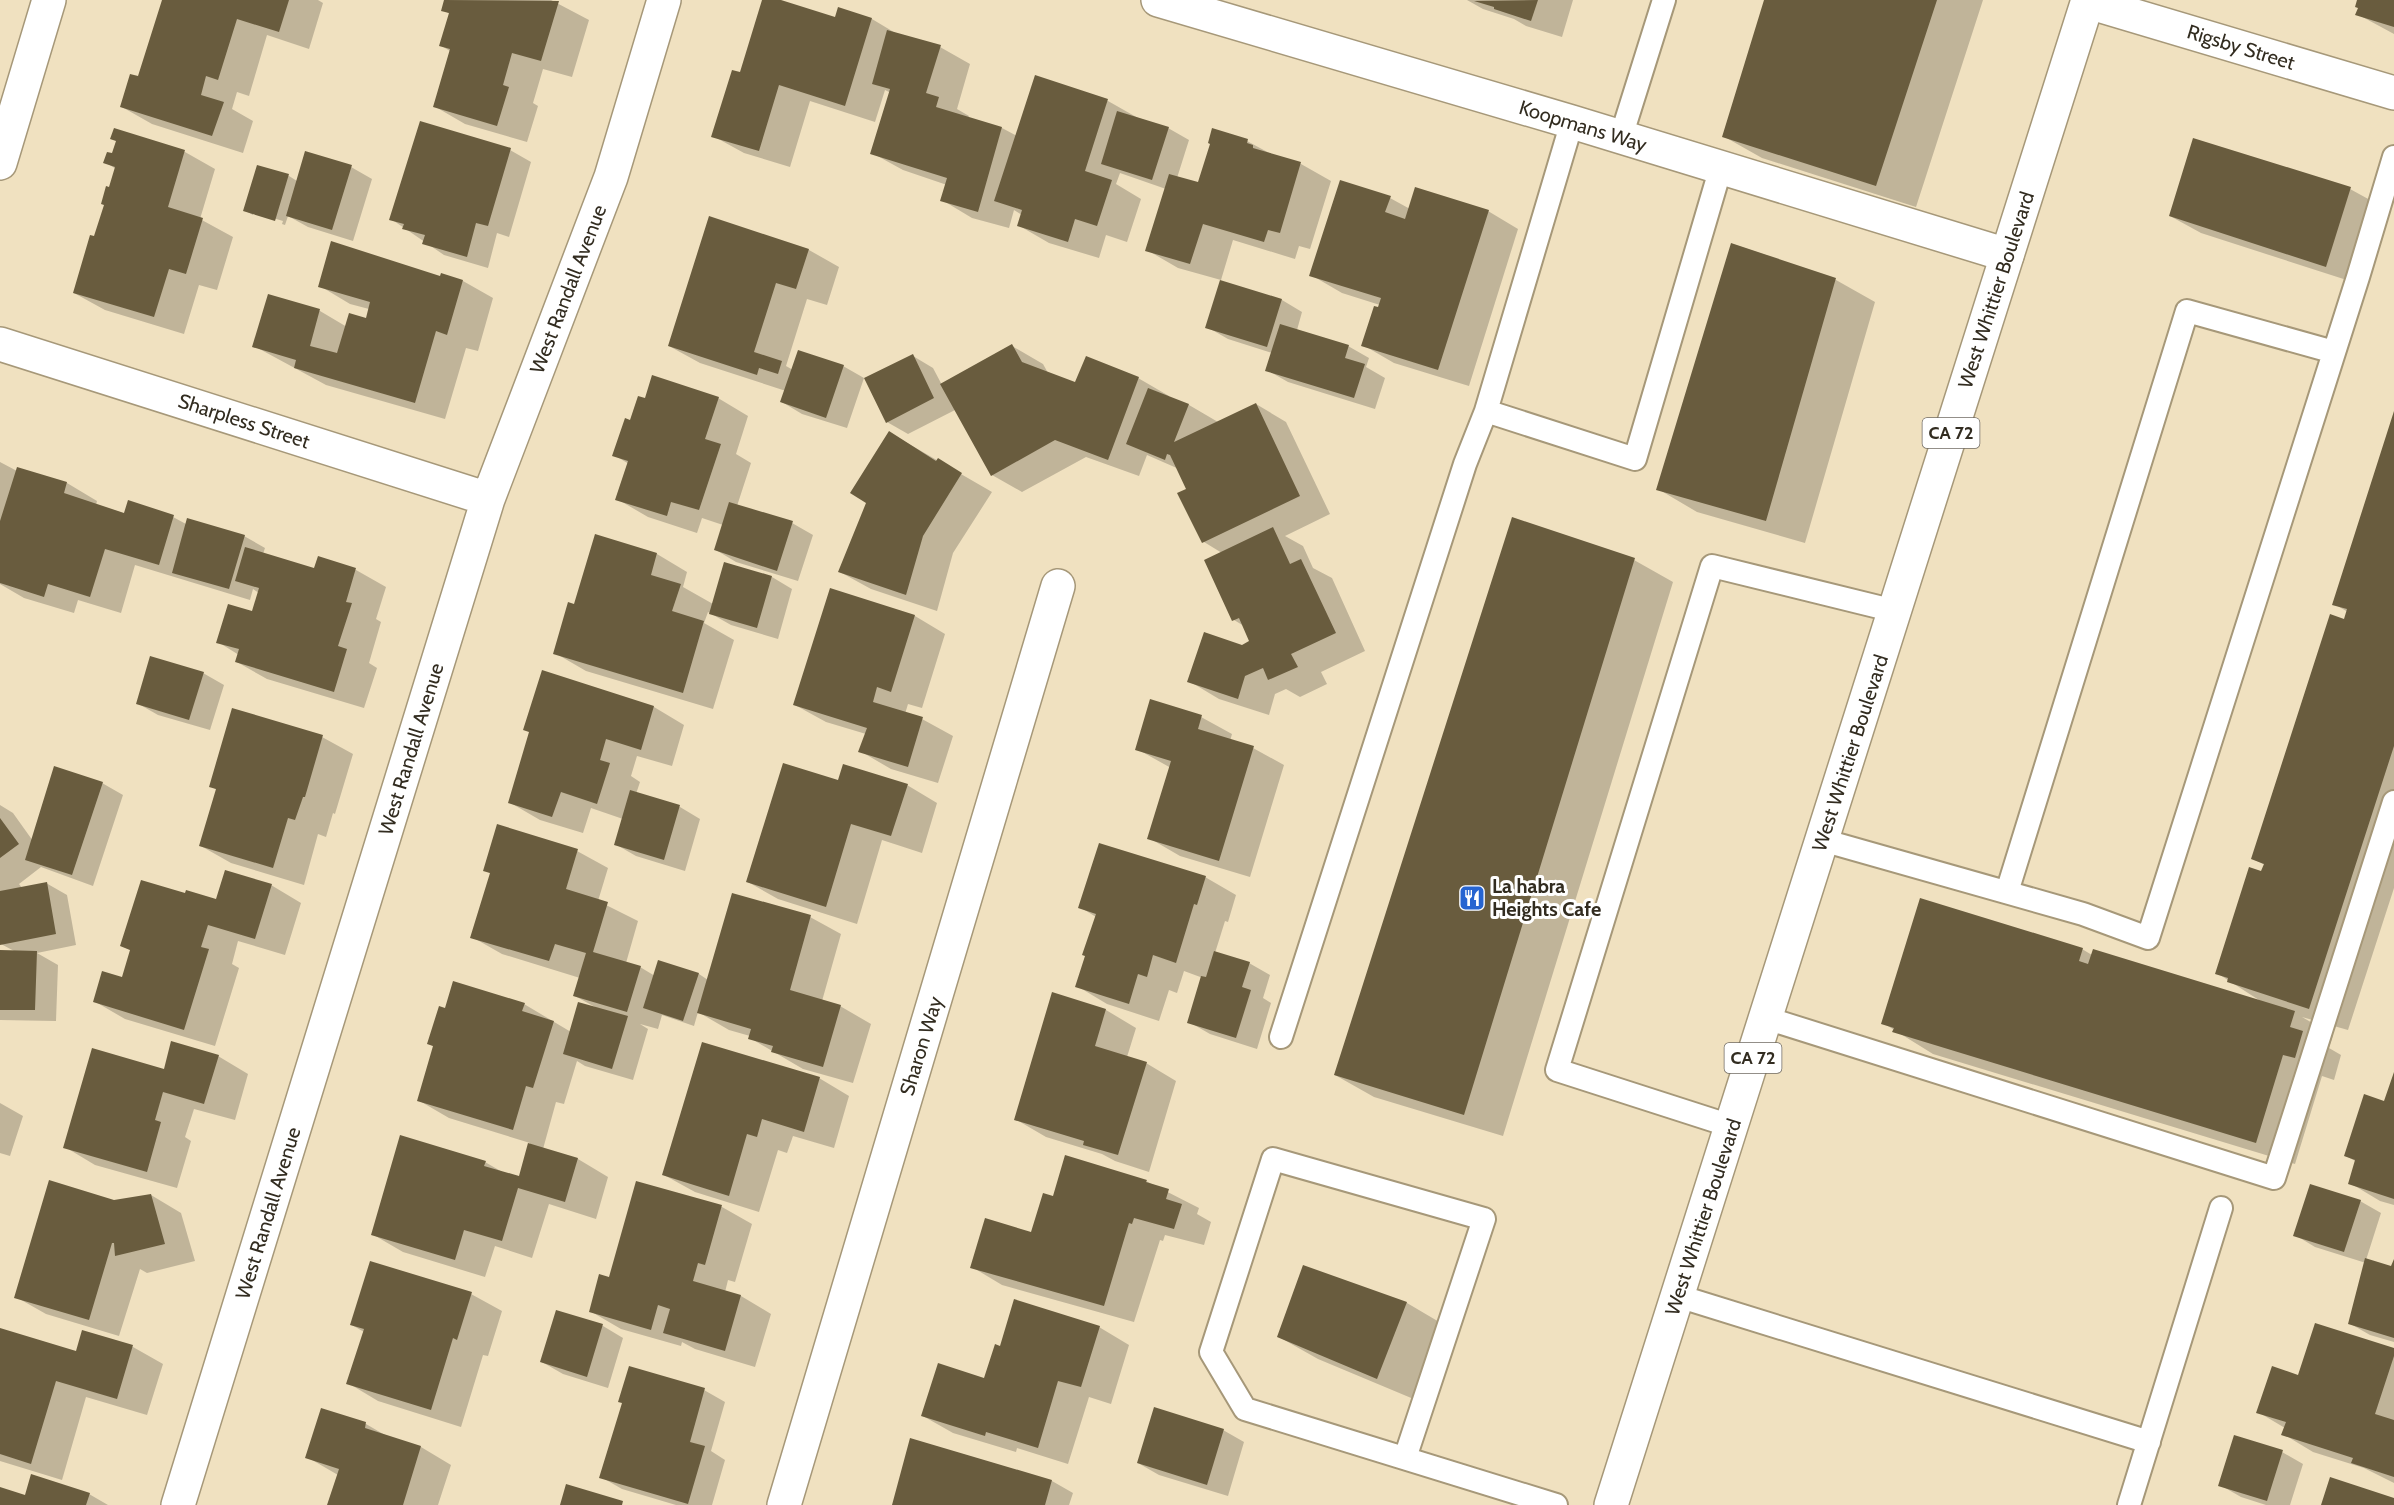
<svg xmlns="http://www.w3.org/2000/svg" width="2394" height="1505" viewBox="0 0 2394 1505" font-family="Cabin,sans-serif">
	<rect width="100%" height="100%" fill="#f0e1c0"/>
	<path fill="#0003" d="M164,0H318L323,3L309,49L267,35L249,96L237,92L232,109L253,121L243,153L152,124L122,107L139,78Z
		M446,0H551L589,20L572,77L543,69L533,103L538,106L527,142L465,124L434,106L450,51L440,45L450,14L443,10Z
		M764,0H776L836,19L839,9L872,19L897,34L940,47L970,64L957,109L969,116L968,118L1002,128L1017,136L1036,77L1108,101L1138,118L1168,128L1189,140L1177,178L1199,184L1247,141L1273,155L1301,164L1331,181L1310,249L1299,246L1295,259L1233,240L1221,280L1178,268L1147,250L1166,189L1120,173L1116,184L1141,199L1127,242L1106,235L1099,258L1049,243L1018,225L1022,215L1014,210L1009,228L972,218L942,200L947,185L903,170L872,153L891,93L885,90L875,122L810,101L790,167L744,153L713,136L741,74Z
		M1467,0H1573L1562,37L1526,26L1514,19L1483,9Z
		M1765,0H1983L1916,207L1762,158L1723,136Z
		M2358,0H2394V34L2357,14L2359,8Z
		M115,130L185,152L215,169L200,219L233,237L217,290L199,285L184,334L105,310L74,293L95,238L116,169L105,162L113,155L117,142Z
		M510,150L531,162L509,237L497,233L488,268L444,255L391,219Z
		M258,166L289,176L297,181L351,167L372,179L353,241L308,227L288,216L285,225L282,224L283,221L253,212V215L244,210Z
		M1341,182L1390,198L1410,209L1488,211L1518,229L1469,386L1394,363L1363,345L1380,305L1342,293L1311,275Z
		M2350,189L2381,206L2356,283L2201,233L2170,216Z
		M710,218L809,250L839,267L827,305L807,299L786,366L793,370L843,366L864,378L847,428L802,414L782,402L786,391L700,363L669,346Z
		M1732,245L1836,280L1875,302L1805,543L1697,512L1658,489Z
		M441,278L463,281L493,298L478,351L466,348L445,419L326,385L254,346L269,296L320,311L347,327L367,320L369,309L350,304L320,286Z
		M1221,282L1282,300L1302,312L1297,330L1348,346L1369,358L1366,367L1385,378L1375,409L1288,382L1267,370L1272,353L1228,339L1207,327Z
		M1012,346L1043,364L1048,373L1076,384L1138,378L1169,396L1168,397L1189,405L1218,422L1256,404L1286,422L1330,514L1285,536L1303,546L1313,568L1332,578L1365,651L1321,672L1327,684L1300,697L1286,689L1275,694L1269,715L1219,699L1189,681L1251,642L1244,626L1234,620L1222,553L1204,542L1179,494L1188,489L1179,469L1147,455L1139,476L1086,457L1022,492L992,475L955,410L908,434L887,422L913,356L933,368L942,385Z
		M718,398L748,416L736,454L751,463L737,506L792,523L813,535L798,581L736,562L716,550L723,525L702,518L697,533L648,517L617,499L629,464L614,455Z
		M2394,414V888L2348,1030L2302,1017L2333,1035L2329,1048L2341,1055L2334,1080L2322,1076L2295,1164L1933,1054L1883,1023L2082,949L2092,955L2262,1002L2217,973L2262,873L2265,865L2253,859L2345,621L2348,612L2334,604Z
		M890,433L992,492L953,553L937,611L871,589L840,572L868,502Z
		M0,462L17,471L67,483L97,501L96,505L125,515L173,517L186,524L244,536L265,548L263,554L315,570L319,558L356,570L386,587L376,619L381,622L369,663L377,668L364,708L267,679L237,662L239,655L218,642L253,612L259,593L253,589L250,600L135,565L121,613L78,600L74,613L24,598L0,584Z
		M596,536L657,554L687,572L683,587L713,604L725,564L772,577L792,589L778,639L731,625L708,612L704,623L734,640L713,709L586,671L555,653L575,606Z
		M1634,560L1673,582L1503,1136L1374,1097L1335,1075Z
		M831,590L915,616L945,634L922,708L908,704L905,714L922,719L953,736L938,783L891,769L860,751L866,734L826,722L795,705Z
		M543,672L654,707L684,725L672,766L637,756L631,776L640,782L636,794L680,807L700,819L685,871L636,856L615,844L623,819L591,808L583,833L540,820L509,802L531,733Z
		M203,673L224,685L210,730L158,715L137,703Z
		M1201,717L1232,734L1230,741L1253,748L1284,765L1250,877L1180,856L1149,838L1171,768L1137,749Z
		M322,737L353,754L335,814L333,813L326,837L318,834L304,885L231,863L201,846L217,790L211,786Z
		M839,782L907,785L937,803L922,853L882,840L857,924L778,899L748,882Z
		M102,783L123,795L93,886L41,867L19,884L22,888L46,883L67,895L76,945L37,953L58,965L56,1021L0,1020V951L16,952L1,944L0,938V805L13,813L33,841Z
		M577,851L608,868L598,901L638,921L626,963L640,967L655,976L699,974L708,980L810,917L841,934L822,1001L840,1006L871,1024L853,1083L803,1069L750,1038V1036L729,1030L698,1012L694,1026L662,1015L658,1029L640,1024L648,1029L633,1080L585,1066L577,1061L564,1104L556,1102L543,1149L578,1159L608,1177L596,1219L549,1204L532,1258L495,1246L485,1277L403,1252L372,1234L485,1162L504,1173L520,1178L530,1143L449,1118L418,1100L435,1047L429,1044L446,1010L524,1004L571,1032L595,1007L575,996L580,978L502,954L472,937L491,874L485,870Z
		M1205,877L1236,895L1228,922L1225,921L1215,953L1249,963L1270,975L1263,998L1271,1003L1257,1049L1210,1034L1189,1022L1203,978L1184,971L1177,993L1169,990L1159,1021L1107,1004L1077,986L1096,917L1080,907Z
		M271,885L301,903L285,955L238,941L232,964L239,968L215,1046L125,1019L94,1001L123,979L132,951L122,946L186,895L217,901Z
		M1053,994L1106,1010L1136,1028L1127,1057L1146,1063L1176,1081L1149,1172L1115,1161L1102,1154L1046,1137L1015,1119Z
		M218,1056L248,1074L235,1120L194,1109L185,1137L191,1141L177,1188L95,1165L65,1147L165,1071Z
		M2394,1077V1205L2380,1201L2350,1183L2357,1162L2346,1156L2385,1103Z
		M819,1078L849,1096L834,1148L793,1136L787,1153L778,1150L759,1212L695,1192L664,1175Z
		M0,1103L23,1116L10,1156L0,1153Z
		M1146,1181L1199,1208L1197,1214L1211,1222L1204,1245L1165,1235L1163,1241L1160,1240L1134,1322L1002,1285L972,1267L1032,1234L1054,1198Z
		M637,1183L722,1207L752,1224L735,1282L728,1280L725,1292L741,1296L771,1314L755,1367L695,1349L682,1342L681,1346L621,1329L590,1311L610,1279Z
		M151,1195L181,1213L195,1261L147,1273L140,1269L119,1336L46,1314L16,1297L114,1202Z
		M2360,1201L2381,1213L2366,1260L2392,1268L2394,1263V1342L2370,1335L2349,1323L2366,1263L2315,1247L2295,1235Z
		M1304,1267L1407,1303L1446,1326L1416,1400L1318,1359L1279,1337Z
		M471,1294L502,1311L488,1356L483,1355L461,1427L378,1401L348,1383L364,1332L352,1325Z
		M557,1312L603,1326L623,1338L608,1388L563,1374L542,1362Z
		M1099,1327L1129,1345L1111,1404L1089,1397L1068,1464L1017,1448L1016,1452L953,1433L923,1416L985,1379L1001,1349Z
		M0,1330L77,1353L83,1332L133,1347L163,1364L147,1415L86,1397L62,1480L0,1461Z
		M2394,1350V1483L2364,1468L2313,1452L2283,1434L2285,1428L2258,1412L2299,1376Z
		M704,1390L725,1402L711,1451L725,1460L712,1505H676L622,1489L601,1477Z
		M322,1410L366,1424L390,1438L421,1447L451,1465L438,1505H329L338,1475L307,1457Z
		M1223,1430L1244,1442L1228,1496L1159,1475L1138,1463Z
		M911,1439L1052,1481L1073,1493L1069,1505H893Z
		M2282,1452L2303,1464L2290,1505H2266L2241,1497L2220,1485Z
		M0,1488L26,1497L89,1494L108,1505H0Z"/>
	<path fill="#695c3e" d="M162,0H289L279,32L237,19L218,80L206,76L201,95L224,102L212,136L120,107L130,74L138,76Z
		M444,0L559,1L541,61L512,53L503,85L509,87L497,126L433,107L450,49L439,46L449,13L441,11Z
		M762,0H781L835,17L838,7L872,18L845,106L779,85L759,151L711,137L732,70L740,72Z
		M1538,0L1531,21L1494,9V7L1474,1Z
		M1764,0H1937L1876,186L1722,137Z
		M2357,0H2394V27L2355,15L2358,8L2355,7Z
		M887,30L941,45L926,93L939,97L936,107L1002,127L978,212L940,201L947,178L870,154L890,89L872,84Z
		M1035,75L1108,99L1085,171L1112,180L1097,226L1075,219L1068,242L1017,226L1022,210L994,201Z
		M1117,111L1169,127L1152,180L1101,164Z
		M420,121L511,148L488,226L476,223L467,257L422,244L425,235L402,229L404,224L389,220Z
		M114,128L185,150L168,207L203,218L186,274L169,269L154,317L73,293L90,235L94,236L104,205L101,204L106,186L109,187L115,167L103,163L107,152L112,153L116,141L110,139Z
		M1212,128L1248,139L1247,143L1253,145V148L1301,162L1280,233L1268,230L1264,242L1203,224L1190,264L1145,251L1169,174L1198,182L1210,144L1208,143Z
		M2193,138L2351,187L2326,267L2169,216Z
		M305,151L352,165L332,230L286,216Z
		M257,165L289,174L275,221L243,211Z
		M1340,180L1391,196L1385,212L1405,219L1415,187L1489,210L1438,370L1361,346L1374,306L1378,307L1381,298L1309,276Z
		M709,216L809,249L796,289L776,283L754,352L782,361L778,374L759,368L757,375L668,346Z
		M331,241L440,276L441,273L463,280L447,335L436,331L415,403L294,368L296,360L252,347L268,294L320,309L310,346L337,353L349,313L366,318L370,302L318,287Z
		M1731,243L1836,278L1766,521L1656,490Z
		M1220,280L1282,299L1267,347L1205,328Z
		M1280,324L1349,345L1345,358L1365,364L1354,398L1265,371Z
		M1012,344L1022,362L1075,382L1086,356L1139,377L1108,460L1055,440L991,476L940,384Z
		M798,350L844,365L826,418L780,402Z
		M913,354L934,398L886,423L864,378Z
		M652,375L719,397L705,439L721,444L699,510L671,502L667,516L615,500L628,461L612,456L625,418L630,420L638,396L645,398Z
		M1148,388L1189,404L1174,442L1256,403L1300,496L1202,543L1177,493L1186,489L1170,455L1167,454L1165,460L1126,444Z
		M2394,411V746L2309,1009L2227,982L2228,978L2215,974L2249,867L2261,871L2264,864L2251,859L2330,614L2344,619L2347,609L2332,605Z
		M889,431L936,461L938,458L962,473L923,536L906,595L838,572L866,503L850,493Z
		M17,467L67,482L64,493L124,513L128,500L174,515L159,565L105,549L90,597L48,584L44,597L0,583V521Z
		M729,502L793,521L777,571L714,550Z
		M1512,517L1635,558L1464,1115L1334,1075Z
		M187,518L245,535L229,589L172,573Z
		M1273,527L1290,564L1301,559L1336,633L1291,654L1298,667L1268,680L1263,668L1245,676L1238,699L1187,682L1204,632L1242,645L1249,641L1239,618L1232,621L1204,560Z
		M595,534L657,553L651,575L681,584L672,611L704,621L683,693L553,654L568,602L574,604Z
		M245,547L314,568L318,556L356,568L346,602L352,603L338,646L347,649L334,692L235,662L239,649L216,643L228,604L252,611L259,588L235,581Z
		M724,562L772,576L757,628L709,614Z
		M830,588L915,615L891,692L877,687L873,702L923,717L908,767L858,752L867,728L793,705Z
		M150,656L204,672L189,720L136,704Z
		M542,670L654,706L641,750L606,739L600,760L610,763L597,804L561,792L552,817L508,803L529,732L523,730Z
		M1150,699L1202,715L1198,729L1254,746L1219,861L1147,839L1171,761L1135,750Z
		M232,708L323,735L305,797H303L295,820L288,818L273,868L199,846L216,789L209,787Z
		M783,763L838,780L843,764L908,784L891,836L851,824L826,907L746,882Z
		M54,766L103,782L72,875L25,860Z
		M630,790L680,805L664,860L614,845Z
		M0,818L19,844L0,858Z
		M497,824L578,849L566,889L608,902L593,952L641,966L627,1012L573,996L586,953L555,944L549,961L470,938L490,873L483,871Z
		M1099,843L1206,876L1197,905L1194,904L1176,963L1153,955L1147,977L1138,974L1129,1004L1075,987L1085,956L1082,955L1096,914L1078,908Z
		M225,870L272,884L255,939L208,925L201,947L209,949L184,1030L93,1002L102,971L122,977L130,950L120,946L141,880L185,893L186,890L216,899Z
		M47,882L56,934L0,945V891Z
		M732,893L811,915L790,990L841,1005L823,1067L771,1052L773,1046L748,1039L751,1029L697,1013Z
		M1920,898L2083,948L2079,961L2088,964L2093,949L2295,1011L2290,1027L2303,1031L2295,1058L2283,1055L2256,1143L1892,1032L1894,1028L1881,1024Z
		M0,950L37,951L35,1010H0Z
		M1214,951L1250,962L1242,987L1251,990L1236,1038L1187,1023L1201,976L1206,977Z
		M658,960L699,973L683,1021L643,1008Z
		M453,981L525,1003L522,1011L554,1021L533,1088L526,1086L513,1130L417,1101L433,1046L427,1044L439,1006L445,1008Z
		M1052,992L1106,1009L1095,1046L1147,1062L1118,1155L1083,1145L1084,1141L1014,1120Z
		M578,1002L628,1016L612,1069L563,1054Z
		M171,1041L219,1055L204,1104L163,1092L155,1120L161,1122L147,1172L63,1148L92,1048L164,1069Z
		M702,1042L820,1077L804,1132L762,1119L757,1137L747,1134L729,1196L662,1175Z
		M2394,1072V1199L2348,1184L2355,1160L2344,1156L2364,1094L2384,1101Z
		M400,1135L486,1161L484,1166L519,1176L528,1143L578,1158L565,1202L518,1188L502,1241L464,1230L455,1260L371,1235Z
		M1065,1155L1147,1180L1146,1182L1169,1189L1166,1199L1182,1204L1174,1229L1134,1218L1132,1224L1129,1223L1104,1306L970,1268L985,1218L1031,1232L1043,1193L1053,1196Z
		M49,1180L114,1200L151,1194L165,1244L115,1256L114,1243H112L89,1320L14,1298Z
		M636,1181L722,1205L705,1265L698,1263L693,1281L741,1295L725,1351L663,1333L670,1309L658,1305L651,1330L589,1312L599,1274L609,1277Z
		M2310,1184L2361,1200L2344,1252L2293,1236Z
		M2365,1258L2391,1266L2394,1259V1338L2348,1324Z
		M370,1261L472,1292L457,1340L453,1338L431,1410L346,1384L364,1329L350,1325Z
		M1303,1265L1407,1302L1377,1379L1277,1337Z
		M1014,1299L1100,1326L1081,1387L1058,1381L1038,1448L986,1432L985,1436L921,1416L938,1363L984,1378L995,1344L1000,1346Z
		M556,1310L603,1324L587,1377L540,1362Z
		M2315,1323L2394,1348V1356L2375,1414L2394,1420V1477L2351,1463L2353,1458L2281,1435L2286,1422L2256,1413L2272,1366L2298,1375Z
		M0,1328L76,1351L82,1330L133,1345L117,1399L56,1381L31,1464L0,1454Z
		M629,1366L705,1388L690,1442L705,1446L688,1504L599,1478L622,1403L618,1402Z
		M1154,1407L1224,1429L1207,1485L1137,1463Z
		M321,1408L366,1422L365,1428L421,1446L403,1505H327L339,1469L305,1458Z
		M2234,1435L2283,1450L2267,1501L2218,1486Z
		M910,1438L1052,1480L1045,1505H892Z
		M31,1474L90,1493L86,1505H0V1487L25,1495Z
		M2330,1477L2394,1498V1505H2321Z
		M566,1484L623,1501L622,1505H560Z"/>
	<g fill="none" stroke-linecap="round" stroke-linejoin="round">
		<g stroke="#a69879" stroke-width="26">
			<path id="lane" d="M1572,122L1486,411L1635,459L1721,167
				M1621,137L1664,0
				M1822,840L2083,914L2148,938L2358,277L2394,157
				M2007,892L2187,311L2334,352
				M1766,1018L2274,1178L2394,802
				M1281,1037L1465,464L1486,411
				M1731,1126L1557,1070L1712,566L1895,611
				M1678,1296L2149,1442
				M1405,1458L1484,1219L1273,1159L1211,1352L1245,1409L1556,1505
				M2129,1505L2221,1208"/>
		</g>
		<g stroke="#a69879" stroke-width="36">
			<path id="street" d="M1158,0L1572,122L2007,255
				M2088,2L2394,93
				M0,163L49,0
				M0,344L488,499
				M178,1505L488,499L611,177L664,0
				M784,1505L1058,586"/>
		</g>
		<g stroke="#a69879" stroke-width="36">
			<path id="primary" d="M1611,1505L2088,0"/>
		</g>
		<use href="#lane" stroke="#fff" stroke-width="22"/>
		<use href="#street" stroke="#fff" stroke-width="33"/>
		<use href="#primary" stroke="#fff" stroke-width="33"/>
	</g>
	<defs>
		<g id="restaurant-square" transform="scale(1.35)"><rect x="-9" y="-9" width="18" height="18" rx="4" fill="#2664d1" stroke="#fff"/><path d="M-5-6h1v4h1v-4h1v4h1v-4h1v5L-1.5 .5V6h-2V.5L-5-1ZM5-6V6H3V1.5H1.5Q1.5-4 5-6Z" fill="#fff"/></g>
	</defs>
	<g fill-rule="evenodd">
		<use href="#restaurant-square" x="1472" y="898"/>
	</g>
	<g text-anchor="middle" dominant-baseline="central" stroke-width="6" stroke-linejoin="round" paint-order="stroke">
		<g fill="#fff" stroke="#706b63" stroke-width="1.5">
			<rect x="1922.5" y="418" width="57" height="30" rx="4.5"/>
			<rect x="1724.5" y="1043" width="57" height="30" rx="4.5"/>
		</g>
		<g font-size="18" font-weight="bold" fill="#322c20">
			<text x="1951" y="433">CA 72</text>
			<text x="1753" y="1058">CA 72</text>
		</g>
		<g font-size="20" fill="#322c20" stroke="#fff">
			<text transform="translate(2241 47) rotate(17)">Rigsby Street</text>
			<text transform="translate(1583 126) rotate(17)">Koopmans Way</text>
			<text transform="translate(568 289) rotate(-69)">West Randall Avenue</text>
			<text transform="translate(1996 290) rotate(-72)">West Whittier Boulevard</text>
			<text transform="translate(244 421) rotate(18)">Sharpless Street</text>
			<text transform="translate(411 749) rotate(-73)">West Randall Avenue</text>
			<text transform="translate(1850 753) rotate(-72)">West Whittier Boulevard</text>
			<text transform="translate(921 1046) rotate(-73)">Sharon Way</text>
			<text transform="translate(268 1213) rotate(-73)">West Randall Avenue</text>
			<text transform="translate(1703 1217) rotate(-72)">West Whittier Boulevard</text>
		</g>
		<g font-size="20" font-weight="bold" fill="#322c20" stroke="#fff" text-anchor="start">
			<text x="1492" y="886">La habra<tspan x="1492" dy="23">Heights Cafe</tspan></text>
		</g>
	</g>
</svg>
